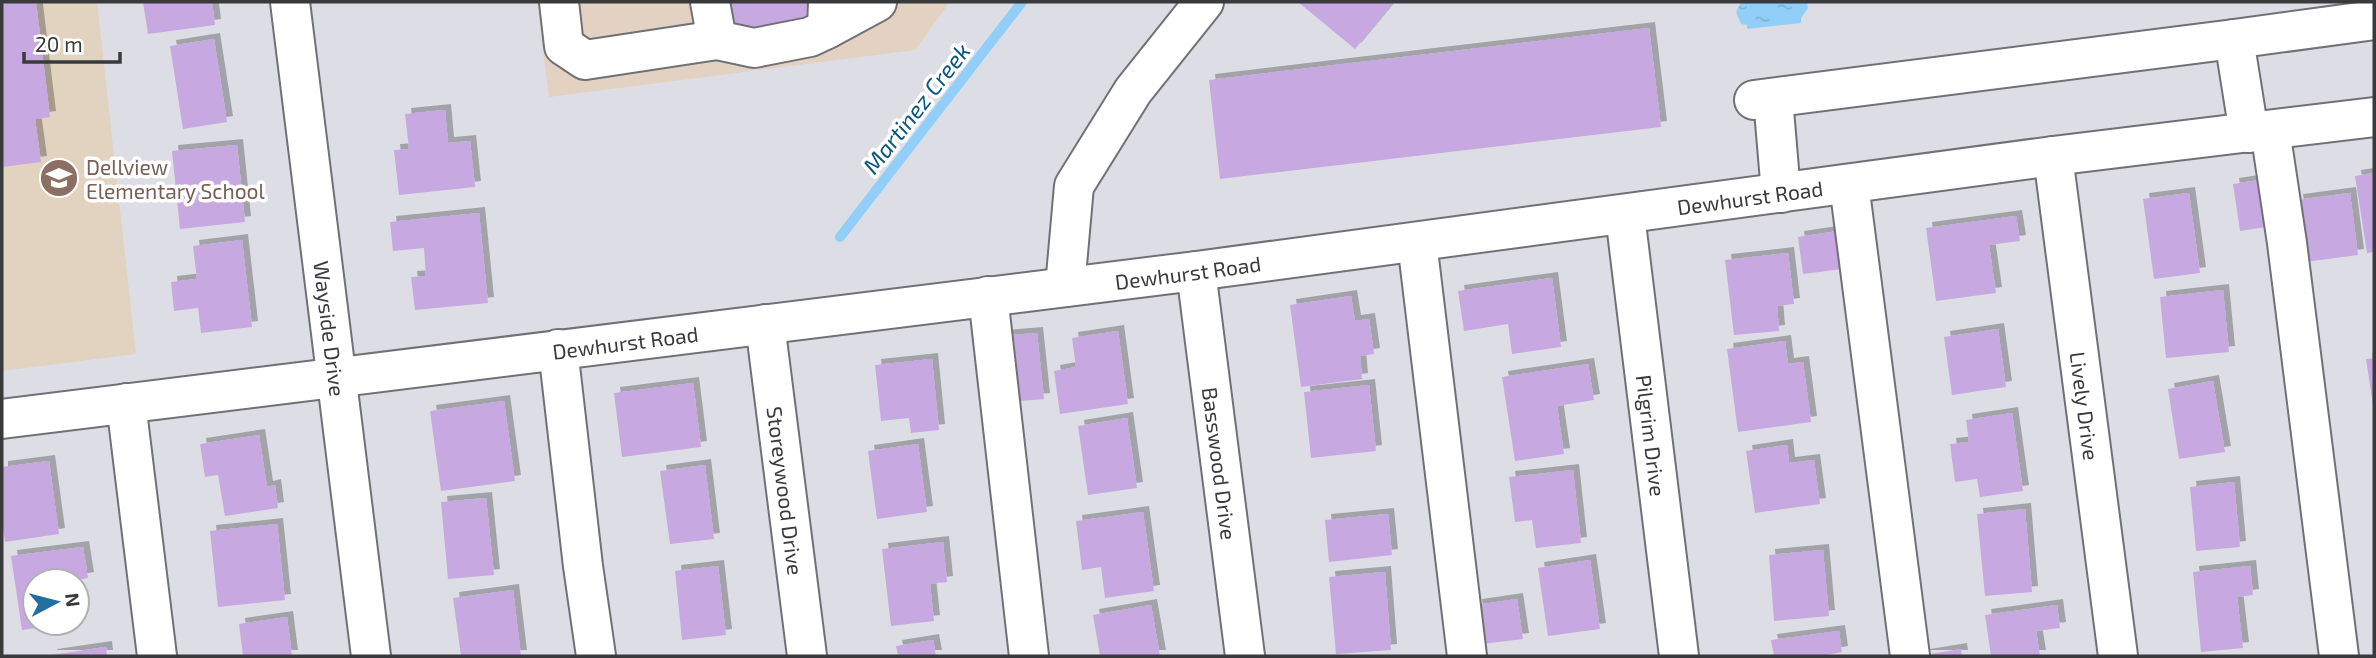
<svg xmlns="http://www.w3.org/2000/svg" width="2376" height="658" viewBox="0 0 2376 658" font-family="'Exo 2',sans-serif">
	<defs>
		<pattern id="water-ripples" width="26" height="14" patternUnits="userSpaceOnUse" patternTransform="scale(1.75)"><rect width="26" height="14" fill="#92cff8"/><path d="M2 4q2-2 4 0t4 0M15 11q2-2 4 0t4 0" fill="none" stroke="#7fb2d6"/></pattern>
		<filter id="shadow"><feDropShadow dx="6" dy="-6" stdDeviation="0" flood-color="#0004"/></filter>
	</defs>
	<rect width="100%" height="100%" fill="#dddee5"/>
	<path fill="#e3d2c1" d="M537,2H950L915,50L549,97Z"/>
	<path fill="#e2d2c0" d="M2,2H97L136,354L2,371Z"/>
	<path fill="url(#water-ripples)" d="M1741,2H1807L1808,8L1801,18V23L1747,29V25L1741,24L1736,12Z"/>
	<g fill="none" stroke-linecap="round" stroke-linejoin="round">
		<path stroke="#92cff8" stroke-width="10" d="M840,237L1022,2"/>
	</g>
	<path fill="#c8a8e1" filter="url(#shadow)" d="M16,2H36L50,117L35,119L41,162L2,167V4Z
		M143,2H212L215,25L148,34Z
		M731,2H807L810,23L735,32Z
		M1298,2H1394L1355,49Z
		M1649,28L1661,127L1220,179L1209,80Z
		M214,39L227,122L183,129L170,46Z
		M445,110L448,143L470,141L475,187L399,195L394,150L409,149L405,114Z
		M237,145L245,222L180,229L172,151Z
		M2374,173V252L2367,253L2355,176Z
		M2266,179L2272,226L2240,231L2233,184Z
		M2189,193L2200,273L2154,279L2143,199Z
		M2350,193L2358,255L2305,262L2297,200Z
		M479,213L488,303L415,310L411,277L426,276L424,248L393,251L390,222Z
		M2016,216L2020,241L1989,245L1996,293L1936,301L1926,228Z
		M1838,231L1843,269L1803,274L1798,237Z
		M242,240L252,327L201,333L198,308L174,311L171,282L197,279L193,246Z
		M1788,253L1794,304L1777,306L1779,331L1734,335L1725,260Z
		M1552,278L1561,347L1512,354L1508,324L1464,331L1458,291Z
		M2223,290L2229,352L2166,358L2160,297Z
		M1351,296L1355,321L1369,319L1374,354L1360,356L1362,379L1301,387L1290,305Z
		M1998,329L2006,387L1952,395L1944,337Z
		M1118,331L1128,404L1060,414L1054,371L1076,367L1072,338Z
		M1037,333L1044,399L1008,402L1001,336Z
		M1785,341L1788,364L1803,362L1811,422L1738,432L1727,349Z
		M2374,358V404L2373,405L2366,359Z
		M932,359L939,430L911,433L909,418L881,421L875,365Z
		M1588,364L1594,400L1557,406L1564,454L1515,461L1502,377Z
		M2213,381L2225,452L2179,459L2168,389Z
		M693,383L701,447L622,457L614,393Z
		M1369,385L1376,451L1311,458L1304,392Z
		M504,401L515,481L441,491L430,411Z
		M2012,413L2023,491L1980,497L1977,479L1955,482L1950,444L1969,442L1966,420Z
		M1127,418L1137,488L1088,495L1078,426Z
		M259,435L267,487L275,485L278,508L225,516L218,475L205,477L200,444Z
		M918,444L927,512L877,519L868,451Z
		M1787,445L1789,463L1814,460L1820,504L1755,513L1746,451Z
		M49,461L59,534L5,542L2,520V467Z
		M705,465L714,539L670,544L660,471Z
		M1573,470L1581,543L1536,548L1532,520L1515,522L1509,477Z
		M2234,482L2240,547L2196,551L2190,487Z
		M486,498L494,575L448,579L441,502Z
		M2025,509L2032,592L1985,596L1977,514Z
		M1143,512L1154,591L1105,598L1101,567L1082,570L1076,521Z
		M1388,514L1392,555L1329,562L1325,520Z
		M277,524L285,600L218,607L210,531Z
		M943,542L947,582L930,584L934,621L891,626L882,549Z
		M83,547L88,578L71,581H35V623L57,625L22,630L11,556Z
		M1823,550L1829,616L1774,621L1769,555Z
		M1590,560L1600,629L1548,636L1538,568Z
		M718,566L726,635L682,640L675,571Z
		M2250,566L2253,595L2237,597L2243,648L2201,652L2193,572Z
		M1385,572L1391,650L1336,654L1329,577Z
		M513,590L521,656H461L453,598Z
		M1517,599L1523,639L1482,644L1476,605Z
		M1151,605L1160,656H1100L1093,615Z
		M2057,605L2060,628L2036,631L2040,656H1991L1985,615Z
		M287,617L292,656H243L239,624Z
		M1839,631L1842,652L1821,656H1774L1771,640Z
		M933,640L936,656H898L896,646Z
		M106,647L107,656H51V655Z
		M1961,649L1962,656H1924V655Z"/>
	<g fill="none" stroke-linecap="round" stroke-linejoin="round">
		<g stroke="#707177" stroke-width="42">
			<g id="minor">
				<path id="s1" d="M290,2L371,656"/>
				<path d="M559,2L564,46L585,60L717,40"/>
				<path d="M710,2L717,40L754,48L810,37L827,29L828,2"/>
				<path d="M827,29L877,2"/>
				<path d="M1773,98L1781,193"/>
				<path d="M1754,100L2234,39"/>
				<path d="M2270,130L2287,243L2339,656"/>
				<path d="M2249,133L2234,39L2374,20"/>
				<path id="s2" d="M2053,156L2118,656"/>
				<path d="M1849,184L1910,656"/>
				<path id="s3" d="M1625,215L1679,656"/>
				<path d="M1417,242L1467,656"/>
				<path id="s4" d="M1196,271L1245,656"/>
				<path d="M1065,287L1074,186L1133,91L1204,2"/>
				<path d="M988,296L1029,656"/>
				<path id="s5" d="M765,324L807,656"/>
				<path d="M558,349L583,566L596,656"/>
				<path d="M126,403L157,656"/>
				<path id="s6" d="M2,419L1196,271L2053,156L2374,117"/>
			</g>
		</g>
		<use href="#minor" stroke="#fff" stroke-width="38"/>
	</g>
	<defs>
		<g id="school-disc" transform="scale(2.0125)"><circle r="9.5" fill="#8d6e63" stroke="#fff"/><path d="M0-5L7-2L0 1L-7-2ZM-4 1L0 2.5L4 1V4Q0 6-4 4Z" fill="#fff"/></g>
	</defs>
	<g fill-rule="evenodd">
		<use href="#school-disc" x="59" y="178"/>
	</g>
	<g text-anchor="middle" dominant-baseline="central" stroke-width="7" stroke-linejoin="round" paint-order="stroke">
		<g font-size="21" fill="#785e54" stroke="#fff" text-anchor="start">
			<text x="86" y="166">Dellview<tspan x="86" dy="24">Elementary School</tspan></text>
		</g>
		<g font-size="21" fill="#393a3c" stroke="#fff">
			<text stroke="none"><textPath href="#s6" startOffset="1762">Dewhurst Road</textPath></text>
			<text stroke="none"><textPath href="#s6" startOffset="1195">Dewhurst Road</textPath></text>
			<text stroke="none"><textPath href="#s1" startOffset="329">Wayside Drive</textPath></text>
			<text stroke="none"><textPath href="#s6" startOffset="628">Dewhurst Road</textPath></text>
			<text stroke="none"><textPath href="#s2" startOffset="252">Lively Drive</textPath></text>
			<text stroke="none"><textPath href="#s3" startOffset="222">Pilgrim Drive</textPath></text>
			<text stroke="none"><textPath href="#s4" startOffset="194">Basswood Drive</textPath></text>
			<text stroke="none"><textPath href="#s5" startOffset="168">Storeywood Drive</textPath></text>
		</g>
		<g font-size="23" font-style="italic" fill="#07557c" stroke="#fff">
			<text transform="translate(916 108) rotate(-52)">Martinez Creek</text>
		</g>
	</g>
	<rect width="2376" height="658" fill="none" stroke="#393a3c" stroke-width="7"/>
	<g transform="translate(56 602) rotate(83)"><circle r="33" fill="#ffffff" stroke="#b0b0b1" stroke-width="2"/>
	<path d="M0-5L12 26L0 18L-12 26Z" fill="#236da1"/>
	<text y="-10" font-size="19" font-weight="bold" text-anchor="middle" fill="#393a3c">N</text>
	</g>
	<path d="M24 52v10h96v-10" fill="none" stroke="#393a3c" stroke-width="3.5"/>
	<text x="35" y="52" font-size="21" fill="#393a3c" stroke="#ffffff" stroke-width="5" paint-order="stroke">20 m</text>
</svg>
